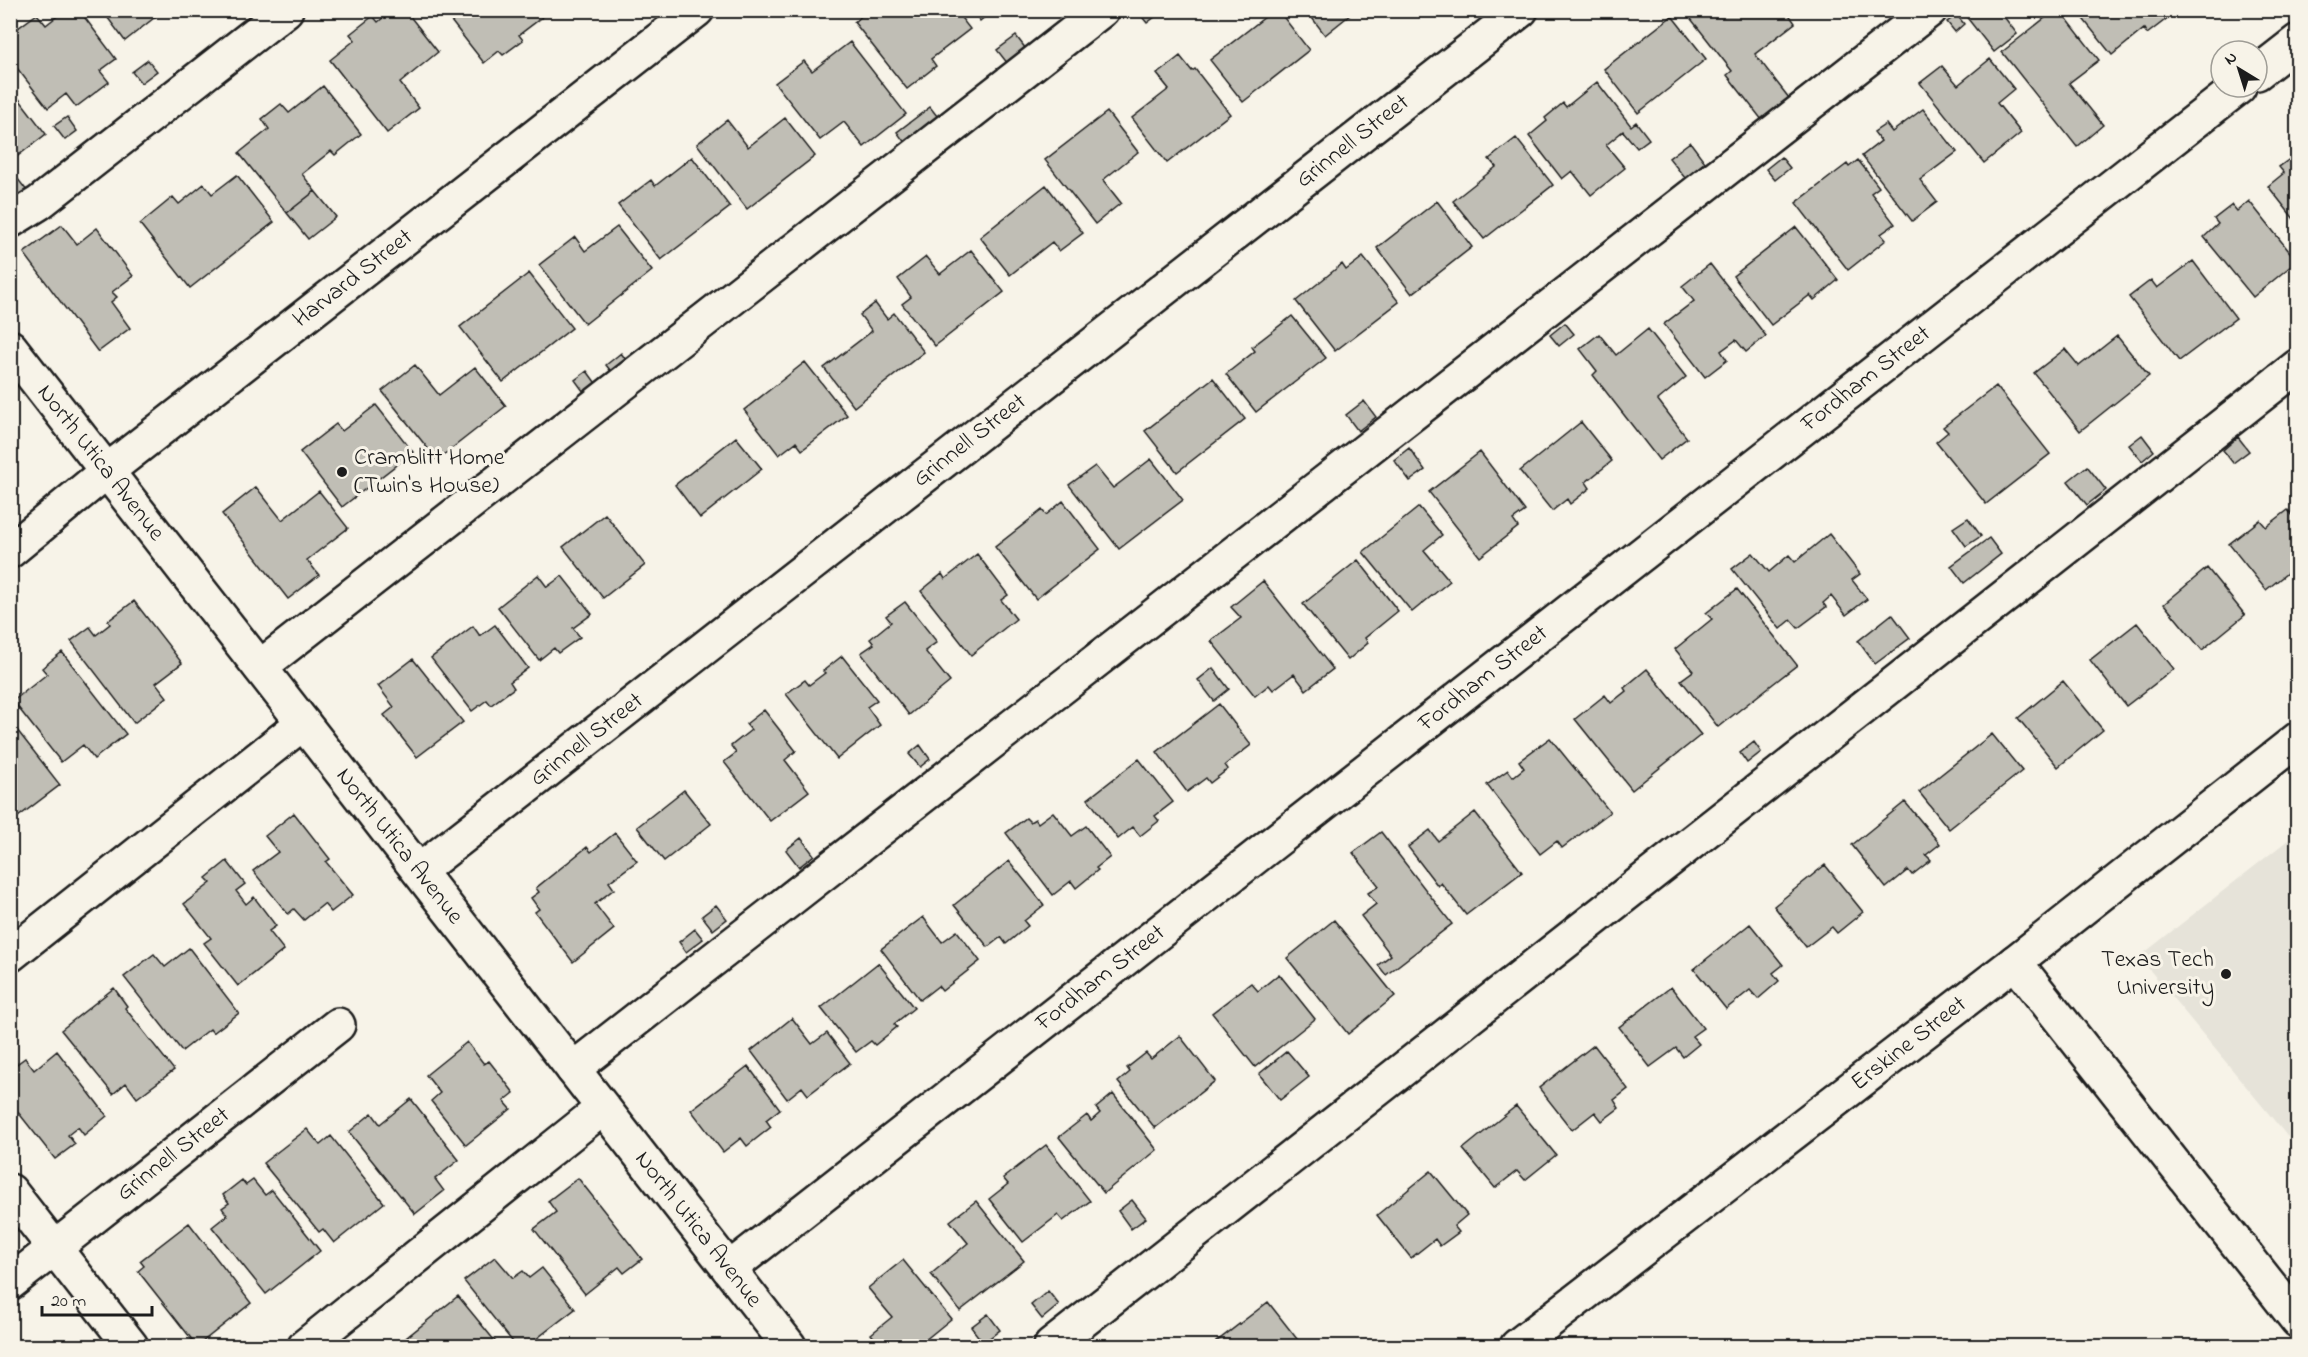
<svg xmlns="http://www.w3.org/2000/svg" width="2308" height="1357" viewBox="0 0 2308 1357" font-family="'Indie Flower',sans-serif">
	<rect width="100%" height="100%" fill="#f7f3e8"/>
	<filter id="ink" filterUnits="userSpaceOnUse"><feTurbulence type="fractalNoise" baseFrequency=".0167" numOctaves="2"/><feDisplacementMap in="SourceGraphic" scale="12" xChannelSelector="R" yChannelSelector="G"/><feConvolveMatrix kernelMatrix="1 2 1 2 8 2 1 2 1" color-interpolation-filters="sRGB"/></filter>
	<g filter="url(#ink)">
		<path fill="#e6e3d9" d="M2297,833V1148L2139,957Z"/>
		<path fill="#c0beb5" stroke="#1c1c1c" stroke-width="1.5" d="M65,10H79L116,59L100,71L109,82L76,107L66,94L48,108L10,59V34L37,14L46,25Z
			M102,10H164L125,41Z
			M392,10H405L438,52L400,83L419,108L387,133L330,60L355,40L350,34L373,16L378,22Z
			M446,10H541L545,15L519,35L523,40L503,55L499,51L484,63L444,12Z
			M869,10H893L895,14L899,10H955L970,29L931,59L936,66L907,89L854,22Z
			M972,10H993L980,21Z
			M1142,10H1158L1160,13L1147,23L1139,13Z
			M1274,10H1278L1309,50L1243,102L1210,60Z
			M1306,10H1356L1325,35Z
			M1684,10H1786L1795,23L1755,54L1789,98L1762,120L1727,75L1732,71Z
			M1961,10H1999L2017,34L1994,52Z
			M2055,10H2060L2099,60L2069,83L2103,125L2077,147L2002,52Z
			M2076,10H2164L2169,17L2147,34L2144,29L2112,55Z
			M1957,15L1964,24L1955,32L1947,22Z
			M1672,16L1706,59L1638,113L1604,69Z
			M1016,36L1026,49L1008,64L997,50Z
			M850,42L906,114L864,147L844,122L820,140L775,83L804,61L812,71Z
			M1180,56L1192,71L1195,69L1230,114L1167,163L1132,118L1169,89L1157,74Z
			M1990,59L2014,89L1997,103L2021,133L1984,163L1920,83L1942,66L1958,85Z
			M148,60L157,71L141,83L132,72Z
			M1597,82L1631,126L1636,122L1649,139L1637,148L1623,131L1606,145L1625,168L1591,195L1572,171L1562,179L1529,136L1547,121L1545,118L1563,103L1566,107Z
			M323,86L361,134L335,155L331,151L302,174L315,191L287,213L239,153L269,129L262,119L281,104L289,113Z
			M13,91L46,134L10,162V93Z
			M930,107L941,121L908,147L897,132Z
			M1923,109L1957,152L1920,180L1937,202L1912,221L1862,156L1881,141L1874,132L1886,124L1892,132Z
			M1107,112L1138,152L1103,180L1121,203L1095,224L1045,160Z
			M67,117L77,131L65,140L54,126Z
			M785,118L815,156L747,209L697,144L727,120L748,147Z
			M1516,138L1553,185L1484,239L1453,201L1496,167L1489,159Z
			M1690,142L1705,162L1685,178L1669,158Z
			M2295,155L2298,158V224L2268,186L2284,173L2279,167Z
			M692,157L730,207L661,260L618,205L651,180L655,186Z
			M1781,157L1790,168L1775,180L1766,169Z
			M1858,160L1879,187L1871,193L1895,224L1881,234L1886,240L1848,270L1796,203L1847,164L1849,167Z
			M10,169L28,192L10,206Z
			M237,175L274,222L190,288L140,224L173,197L179,204L204,184L212,194Z
			M1046,185L1083,233L1059,251L1052,242L1010,275L980,237Z
			M315,191L336,217L308,239L287,213Z
			M1437,201L1472,247L1412,294L1377,248Z
			M2249,201L2297,261L2253,297L2204,237L2218,224L2214,219L2232,205L2237,211Z
			M62,225L77,244L97,228L133,276L112,292L117,297L111,302L130,328L98,352L24,253Z
			M617,227L652,271L585,324L539,265L575,237L585,251Z
			M1796,227L1838,280L1814,300L1810,295L1771,325L1733,276Z
			M971,250L1004,292L935,346L902,304L911,297L898,279L926,257L940,274Z
			M1363,257L1399,302L1335,351L1296,301L1342,264L1346,270Z
			M2193,261L2236,318L2179,361L2129,297L2151,280L2157,288Z
			M1710,264L1766,336L1746,352L1736,340L1721,351L1727,360L1705,377L1664,324L1694,301L1682,286Z
			M529,273L572,328L503,382L460,327Z
			M875,303L887,319L894,313L924,352L854,407L824,368L872,331L860,315Z
			M1292,316L1326,358L1256,412L1226,374L1255,351L1252,347Z
			M1565,323L1574,334L1559,346L1550,335Z
			M1648,329L1686,377L1658,400L1687,438L1659,460L1593,375L1597,371L1580,349L1599,334L1616,355Z
			M2117,336L2149,376L2080,431L2034,373L2065,349L2079,366Z
			M621,353L629,364L614,375L606,365Z
			M805,362L847,415L802,450L796,442L779,455L744,410Z
			M415,365L439,395L475,367L506,406L437,460L382,391Z
			M587,371L598,386L586,395L575,380Z
			M1213,378L1245,419L1177,472L1145,431Z
			M1996,386L2050,454L1986,504L1936,442L1948,432L1943,427Z
			M1364,401L1376,417L1358,431L1346,415Z
			M376,405L413,452L342,507L300,452L336,424L342,431Z
			M1581,422L1612,461L1586,482L1590,488L1570,504L1567,499L1552,511L1520,471Z
			M2142,435L2154,451L2142,461L2129,445Z
			M736,437L762,469L700,518L675,485Z
			M2238,437L2249,451L2233,463L2223,450Z
			M1409,448L1425,470L1410,481L1394,460Z
			M1480,452L1525,511L1513,520L1518,527L1480,557L1429,492Z
			M1151,459L1183,500L1119,549L1069,485L1095,466L1113,488Z
			M2087,466L2106,490L2087,505L2068,481Z
			M256,487L282,520L319,491L348,528L307,560L319,575L288,599L222,514Z
			M1063,501L1100,549L1036,599L995,547L1042,510L1046,515Z
			M1419,507L1442,535L1424,550L1450,581L1412,612L1363,552Z
			M2288,510L2298,522V577L2291,570L2266,590L2229,544L2260,520L2266,527Z
			M605,514L645,565L603,598L563,547Z
			M1968,518L1981,536L1966,546L1953,528Z
			M1829,534L1860,574L1852,580L1867,599L1846,615L1831,596L1823,603L1826,607L1798,628L1791,620L1780,629L1732,569L1753,553L1769,572L1789,555L1795,562Z
			M1989,538L2001,554L1964,583L1951,566Z
			M977,554L1008,595L1001,600L1016,619L971,655L921,591L942,574L945,579Z
			M1358,560L1398,611L1365,638L1368,643L1348,660L1303,604Z
			M2207,568L2245,615L2202,650L2164,604Z
			M538,575L547,587L562,576L592,614L573,628L580,637L558,653L554,648L539,660L498,607Z
			M1263,581L1333,669L1306,690L1294,674L1273,690L1269,685L1255,696L1211,641L1241,618L1231,607Z
			M1737,589L1797,665L1718,727L1681,680L1693,671L1675,649L1712,619L1706,613Z
			M134,601L182,663L156,683L167,697L134,723L71,641L90,627L96,635L110,624L108,621Z
			M905,602L937,642L925,651L950,682L909,715L861,653L874,644L870,639L891,622L886,616Z
			M1892,614L1910,638L1875,664L1858,641Z
			M2137,623L2174,669L2126,706L2090,660Z
			M495,625L528,668L510,682L514,688L491,705L487,700L472,711L431,658L473,626L480,636Z
			M62,652L126,734L94,759L83,745L61,762L13,701L47,674L42,668Z
			M842,656L877,700L867,707L880,725L837,759L786,694L805,680L809,685L825,673L823,671Z
			M413,659L463,722L417,757L384,715L394,707L378,686Z
			M1213,668L1229,689L1214,701L1198,680Z
			M1647,669L1701,735L1632,790L1575,719L1605,695L1611,703L1626,691L1624,688Z
			M2063,681L2103,730L2058,767L2018,718Z
			M1219,704L1251,745L1225,765L1228,769L1210,783L1206,778L1187,792L1157,752Z
			M764,710L796,751L785,760L809,791L770,821L724,762L736,753L731,746L751,730L746,724Z
			M10,721L60,785L10,823Z
			M1992,734L2022,771L1949,829L1919,792Z
			M1550,738L1610,812L1562,848L1557,841L1540,854L1487,785L1508,770L1513,777L1524,768L1519,761Z
			M1754,742L1761,752L1747,763L1740,753Z
			M920,745L930,759L920,767L909,754Z
			M1139,759L1173,802L1155,816L1159,821L1140,836L1133,827L1118,839L1088,799Z
			M684,790L711,824L664,861L637,827Z
			M1905,802L1940,844L1926,855L1931,860L1912,875L1908,870L1886,888L1852,845Z
			M1053,812L1072,836L1086,826L1110,857L1096,868L1098,870L1076,888L1071,881L1053,895L1006,833L1026,818L1030,822L1035,819L1038,823Z
			M1475,812L1522,872L1466,915L1441,883L1438,886L1408,847L1430,830L1438,841Z
			M294,813L330,859L326,862L353,895L331,912L324,904L304,920L294,909L288,914L253,871L278,852L265,836Z
			M1381,832L1452,924L1386,975L1378,965L1391,955L1361,916L1376,904L1368,893L1379,886L1353,853Z
			M615,833L637,861L609,882L614,889L595,904L614,929L573,962L535,912L539,909L531,898L539,892L536,888L587,847L591,852Z
			M801,838L814,855L799,867L786,850Z
			M227,861L245,884L236,891L246,904L254,897L276,926L269,931L284,950L238,986L204,943L211,938L184,904L211,883L206,878Z
			M1009,861L1044,905L1024,921L1028,926L1006,944L1001,937L988,947L954,905Z
			M1825,865L1863,912L1837,933L1832,927L1806,947L1774,906Z
			M716,905L727,919L713,930L702,916Z
			M923,917L942,942L957,931L980,961L942,991L938,986L920,1000L881,949Z
			M1334,920L1395,996L1348,1034L1287,958Z
			M1750,924L1783,965L1773,973L1779,981L1758,999L1750,990L1726,1009L1694,969Z
			M695,929L703,939L686,952L679,942Z
			M189,948L239,1013L213,1033L210,1029L182,1051L124,977L154,954L165,967Z
			M878,963L914,1008L894,1024L897,1027L875,1045L871,1041L856,1052L821,1008Z
			M1279,974L1315,1019L1255,1067L1212,1013L1251,983L1258,991Z
			M1671,987L1703,1028L1692,1036L1699,1044L1683,1057L1676,1048L1650,1067L1619,1027Z
			M114,988L127,1006L125,1008L174,1070L137,1098L126,1083L113,1094L61,1030Z
			M792,1018L812,1044L827,1033L850,1063L808,1095L802,1087L787,1099L751,1051Z
			M1180,1036L1215,1081L1155,1128L1118,1082L1130,1072L1127,1068L1146,1053L1151,1059Z
			M467,1042L484,1064L489,1061L514,1093L504,1101L511,1109L466,1145L431,1101L440,1093L426,1075Z
			M1594,1045L1628,1089L1614,1100L1619,1108L1602,1121L1595,1112L1572,1130L1539,1088Z
			M57,1051L107,1116L84,1135L78,1127L68,1135L75,1144L55,1159L10,1102V1069L25,1058L34,1070Z
			M1287,1051L1309,1077L1280,1100L1259,1074Z
			M748,1066L780,1109L766,1120L771,1127L747,1146L741,1138L723,1152L691,1110Z
			M1113,1094L1157,1150L1104,1193L1059,1137L1087,1115L1091,1121L1100,1113L1096,1108Z
			M411,1099L459,1160L435,1179L444,1191L415,1214L349,1132L372,1113L380,1124Z
			M1516,1106L1556,1155L1525,1180L1517,1171L1495,1188L1463,1149Z
			M307,1129L320,1145L331,1136L384,1203L334,1243L323,1229L319,1232L263,1163Z
			M1046,1145L1090,1201L1063,1221L1058,1215L1023,1242L989,1199L1008,1184L1003,1178Z
			M1431,1171L1467,1215L1454,1226L1459,1232L1440,1246L1435,1239L1411,1258L1377,1215Z
			M578,1178L642,1259L624,1273L619,1267L585,1294L534,1229L556,1212L548,1201Z
			M242,1180L246,1185L253,1180L265,1195L272,1190L320,1251L266,1294L212,1227L227,1215L222,1208L229,1203L223,1195Z
			M1132,1200L1146,1218L1131,1229L1118,1211Z
			M976,1201L1024,1261L960,1311L931,1274L968,1243L950,1221Z
			M189,1223L251,1303L197,1346L138,1271L144,1266L140,1261Z
			M495,1257L513,1278L523,1271L529,1278L542,1268L575,1309L527,1346H516L464,1281Z
			M903,1260L951,1319L919,1345L914,1339L905,1346H881L871,1334L892,1317L868,1288Z
			M1048,1291L1059,1305L1042,1319L1031,1305Z
			M458,1296L499,1346H412L406,1338Z
			M1268,1302L1301,1344L1298,1346H1219L1216,1342Z
			M988,1314L1000,1330L983,1343L971,1327Z"/>
		<g fill="none" stroke-linecap="round" stroke-linejoin="round">
			<g stroke="#1c1c1c" stroke-width="38">
				<g id="minor">
					<path d="M2257,73L2298,41"/>
					<path d="M10,221L39,203L286,10"/>
					<path id="s1" d="M10,347L789,1346"/>
					<path id="s2" d="M10,551L107,471L697,10"/>
					<path d="M260,667L1102,10"/>
					<path id="s3" d="M419,871L1521,10"/>
					<path d="M10,955L303,723"/>
					<path d="M2015,962L2298,1321"/>
					<path d="M573,1069L1930,10"/>
					<path d="M10,1191L131,1346"/>
					<path id="s4" d="M729,1269L2239,87"/>
					<path id="s5" d="M10,1283L338,1025"/>
					<path d="M305,1346L603,1108"/>
					<path d="M1051,1346L2298,366"/>
				</g>
			</g>
			<g stroke="#1c1c1c" stroke-width="38">
				<g id="major">
					<path id="s6" d="M1517,1346L2015,962L2298,739"/>
				</g>
			</g>
			<use href="#minor" stroke="#f7f3e8" stroke-width="33"/>
			<use href="#major" stroke="#f7f3e8" stroke-width="33"/>
		</g>
	</g>
	<g fill="#1c1c1c" stroke="#f7f3e8" stroke-width="2">
		<circle cx="342" cy="472" r="6"/>
		<circle cx="2226" cy="974" r="6"/>
	</g>
	<g text-anchor="middle" dominant-baseline="central" stroke-width="6" stroke-linejoin="round" paint-order="stroke">
		<g font-size="24" fill="#1c1c1c" stroke="#f7f3e8">
			<text stroke="none"><textPath href="#s3" startOffset="1185">Grinnell Street</textPath></text>
			<text stroke="none"><textPath href="#s2" startOffset="438">Harvard Street</textPath></text>
			<text stroke="none"><textPath href="#s4" startOffset="1444">Fordham Street</textPath></text>
			<text stroke="none"><textPath href="#s3" startOffset="699">Grinnell Street</textPath></text>
			<text stroke="none"><textPath href="#s1" startOffset="147">North Utica Avenue</textPath></text>
			<text stroke="none"><textPath href="#s4" startOffset="958">Fordham Street</textPath></text>
			<text stroke="none"><textPath href="#s3" startOffset="213">Grinnell Street</textPath></text>
			<text stroke="none"><textPath href="#s1" startOffset="633">North Utica Avenue</textPath></text>
			<text stroke="none"><textPath href="#s4" startOffset="472">Fordham Street</textPath></text>
			<text stroke="none"><textPath href="#s6" startOffset="495">Erskine Street</textPath></text>
			<text stroke="none"><textPath href="#s5" startOffset="208">Grinnell Street</textPath></text>
			<text stroke="none"><textPath href="#s1" startOffset="1119">North Utica Avenue</textPath></text>
		</g>
		<g font-size="24" fill="#1c1c1c" stroke="#f7f3e8" text-anchor="start">
			<text x="354" y="458">Cramblitt Home<tspan x="354" dy="28">(Twin's House)</tspan></text>
			<text x="2214" y="960" text-anchor="end">Texas Tech<tspan x="2214" dy="28">University</tspan></text>
		</g>
	</g>
	<rect width="2308" height="1357" fill="none" stroke="#f7f3e8" stroke-width="36"/>
	<rect x="18" y="18" width="2272" height="1321" fill="none" stroke="#1c1c1c" stroke-width="2" filter="url(#ink)"/>
	<g transform="translate(2239 69) rotate(322)"><circle r="28" fill="#f7f3e8" stroke="#9f9d96" stroke-width="1.5"/>
	<path d="M0-4.5L10 22L0 15L-10 22Z" fill="#1c1c1c"/>
	<text y="-9" font-size="16" font-weight="bold" text-anchor="middle" fill="#1c1c1c">N</text>
	</g>
	<path d="M42 1306v9h110v-9" fill="none" stroke="#1c1c1c" stroke-width="3"/>
	<text x="51" y="1306" font-size="18" fill="#1c1c1c" stroke="#f7f3e8" stroke-width="4.5" paint-order="stroke">20 m</text>
</svg>
